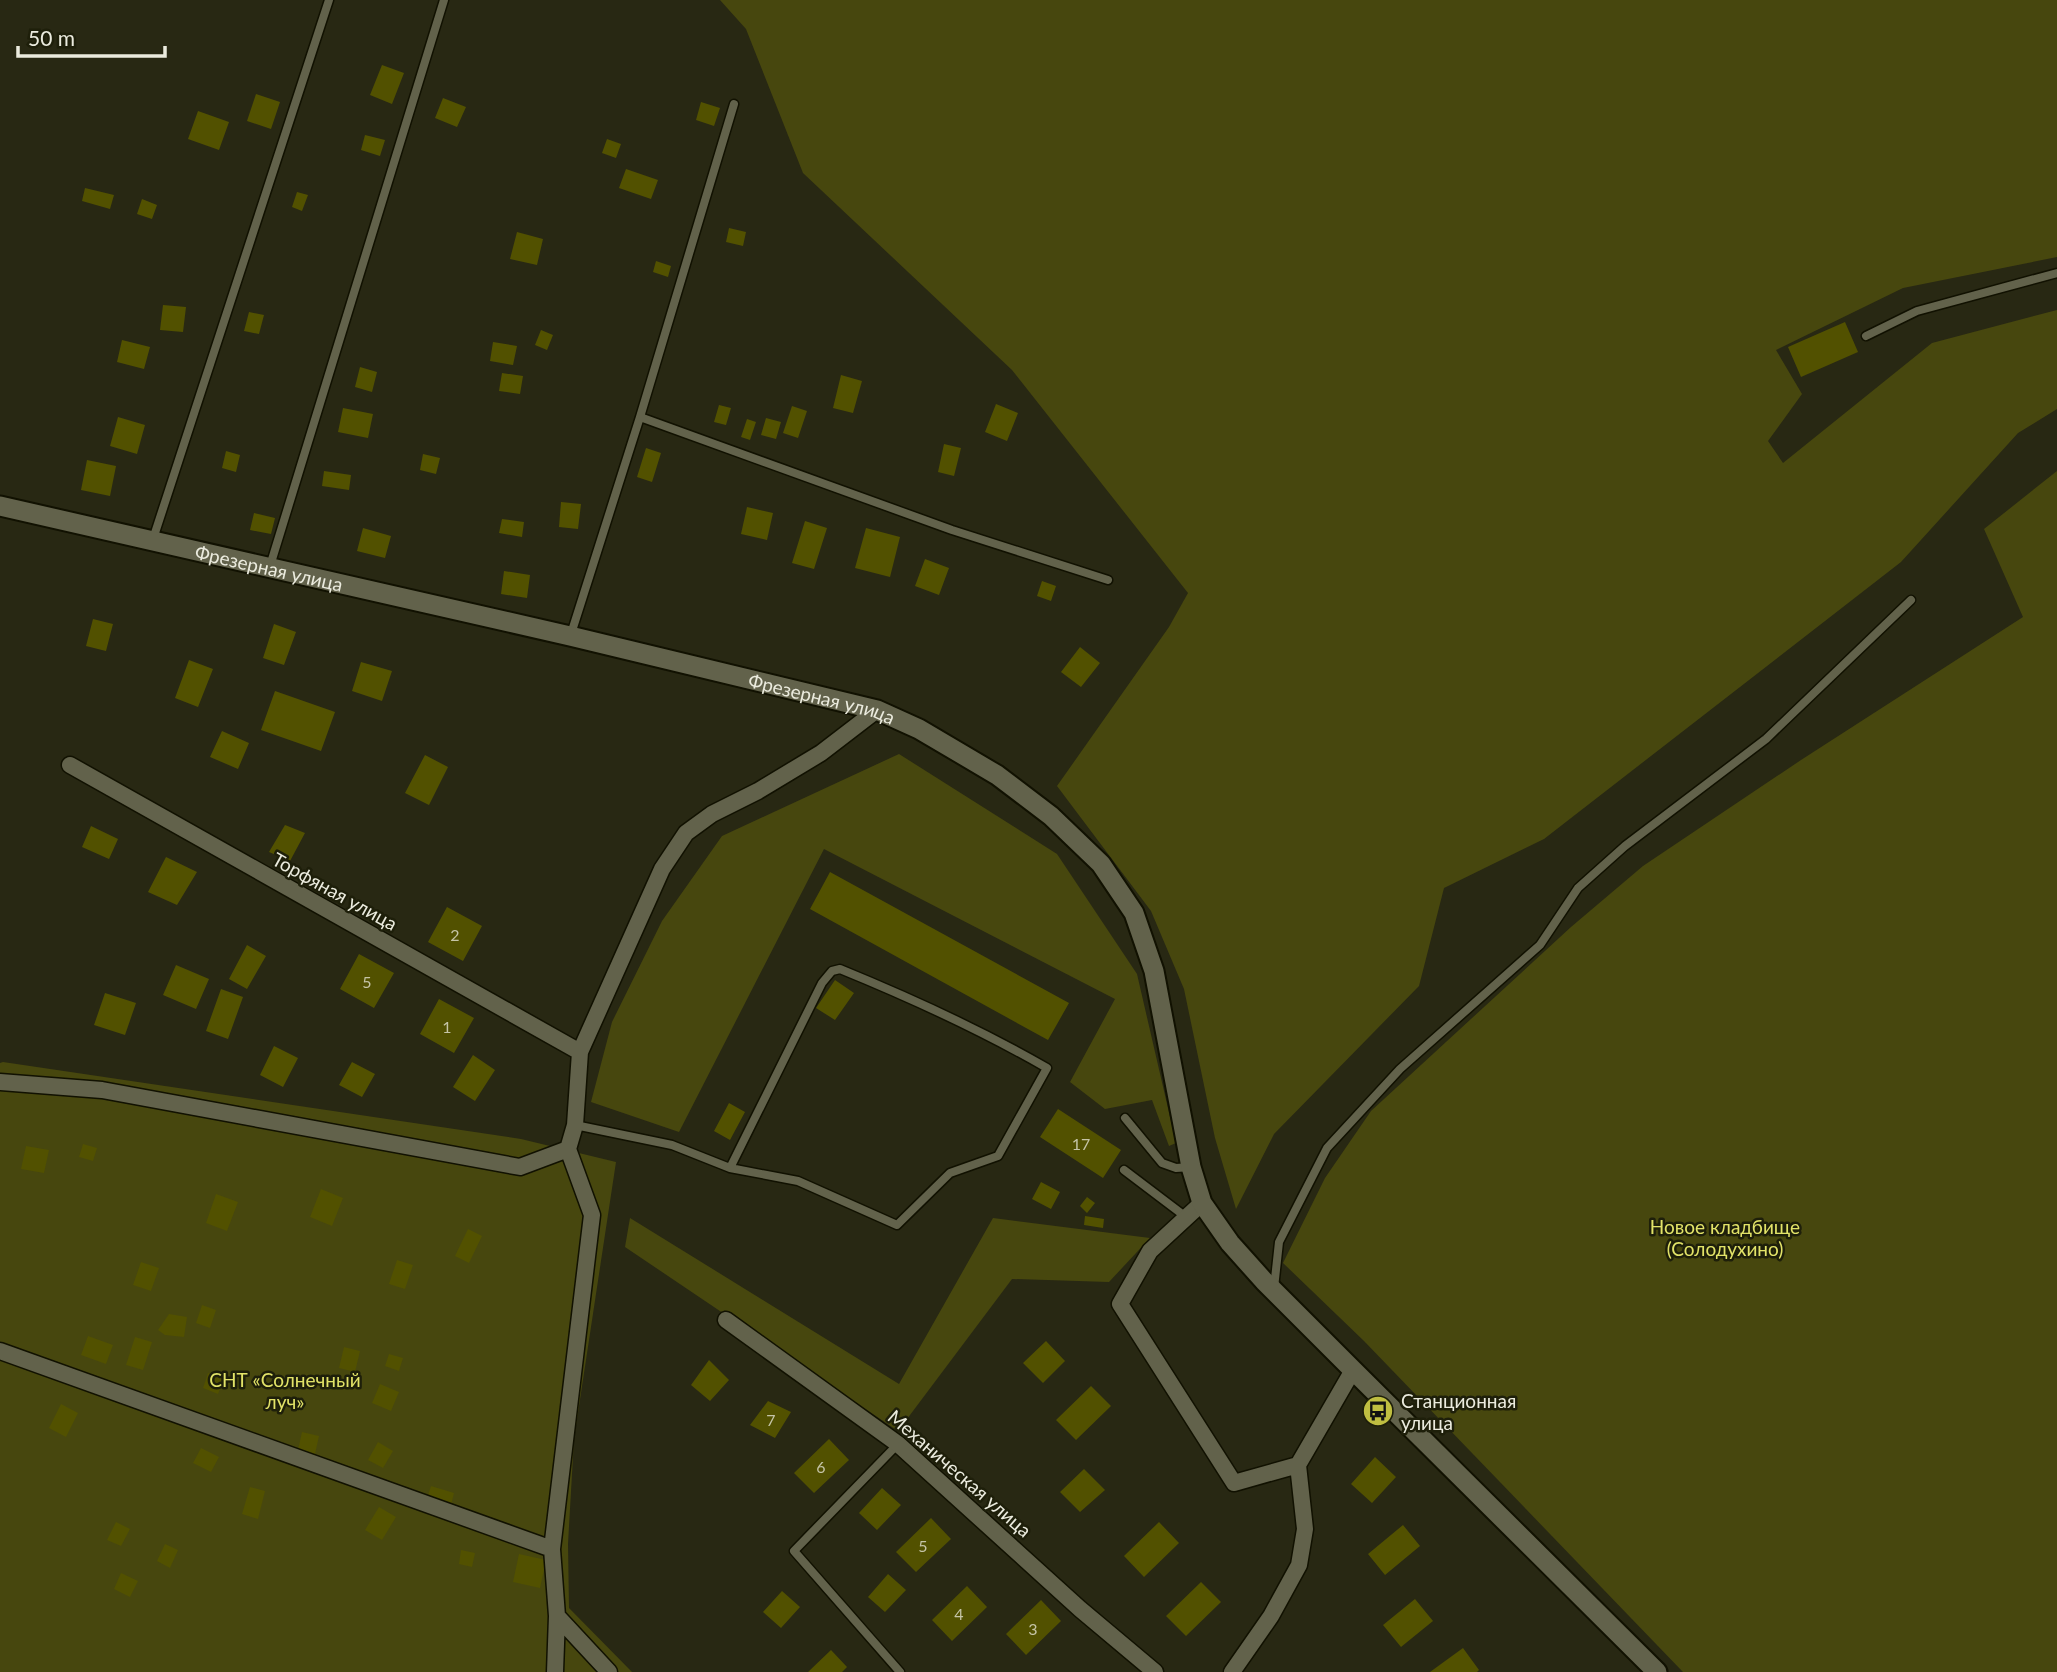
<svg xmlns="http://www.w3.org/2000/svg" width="2057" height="1672" viewBox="0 0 2057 1672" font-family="Lato,sans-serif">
	<rect width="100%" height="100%" fill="#282813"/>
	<path fill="#47470e" d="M720,0H2057V257L1903,288L1776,350L1802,394L1768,441L1783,463L1932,343L2057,310V409L2018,433L1901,562L1544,839L1444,888L1419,986L1274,1134L1236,1209L1215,1138L1184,989L1151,911L1057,786L1169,627L1188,593L1012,370L803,173L746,29Z
		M2057,471V1672H1683L1364,1341L1283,1263L1325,1178L1371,1111L1571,927L1643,866L1801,760L2023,617L1984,529Z
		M899,754L1057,854L1137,974L1176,1143L1169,1146L1152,1100L1105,1109L1070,1082L1115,999L824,849L679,1132L591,1102L612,1022L662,921L722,836Z
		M3,1062L521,1139L616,1162L574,1439L568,1544L569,1608L632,1672H0V1063Z
		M630,1218L899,1384L993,1218L1150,1238L1109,1282L1012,1279L898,1431L625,1247Z"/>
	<path fill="#525100" d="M382,65L404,73L392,104L370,95Z
		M256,94L280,102L271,129L247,121Z
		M443,98L466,107L457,127L435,118Z
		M701,102L720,108L714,126L696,120Z
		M198,111L229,122L219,150L188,139Z
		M365,135L385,140L380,156L361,150Z
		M607,139L621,144L616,158L602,153Z
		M626,169L658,180L651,199L619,188Z
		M85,188L114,195L110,209L82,201Z
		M297,192L308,195L302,211L292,207Z
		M142,199L157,205L152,219L137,214Z
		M729,228L746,232L743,246L726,242Z
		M517,232L543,239L537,265L510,259Z
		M656,261L671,266L668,277L653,272Z
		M163,305L186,307L183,332L160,330Z
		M249,312L264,315L259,334L244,331Z
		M1845,322L1858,352L1801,377L1788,347Z
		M541,330L553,335L547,350L535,345Z
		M122,340L150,347L144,369L117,362Z
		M493,342L517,346L513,365L490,361Z
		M360,367L377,372L372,392L355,387Z
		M502,373L523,376L520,394L499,391Z
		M841,375L862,381L853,413L833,408Z
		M996,404L1018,413L1007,441L985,432Z
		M719,405L731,408L726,425L714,422Z
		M792,406L807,411L798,438L783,433Z
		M343,408L373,414L368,438L338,432Z
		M118,417L145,425L137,454L110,446Z
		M766,418L781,422L776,439L761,435Z
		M747,419L756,422L750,440L741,437Z
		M944,444L961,448L954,476L938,472Z
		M646,448L661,453L652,482L637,477Z
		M226,451L240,455L236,472L222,468Z
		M423,454L440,458L436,474L420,470Z
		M87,460L116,466L110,496L81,490Z
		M324,471L351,475L349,490L322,486Z
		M561,502L581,504L578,529L559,527Z
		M747,507L773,513L767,540L741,534Z
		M254,513L275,518L271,534L250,530Z
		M502,519L524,522L522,537L499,533Z
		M805,521L827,528L814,569L792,563Z
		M363,528L391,536L385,558L357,551Z
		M866,528L900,537L890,577L855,568Z
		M925,559L949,568L939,595L915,586Z
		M504,571L530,575L527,598L501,594Z
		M1042,581L1056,586L1051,601L1037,596Z
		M93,619L113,624L106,651L86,646Z
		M274,624L296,632L284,665L263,658Z
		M1080,647L1100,663L1081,687L1061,672Z
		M189,660L213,669L198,707L175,698Z
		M361,662L392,671L382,701L352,691Z
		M275,691L335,712L321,751L261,730Z
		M222,731L249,743L238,769L210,757Z
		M425,755L448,767L429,805L405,793Z
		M285,825L305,833L290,861L269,852Z
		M91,826L118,839L109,859L82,847Z
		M166,857L197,872L177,905L148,892Z
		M830,872L1069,1003L1048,1040L810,909Z
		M447,907L482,926L463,961L428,942Z
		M247,945L266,956L247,989L229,979Z
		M359,954L394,973L374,1008L340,989Z
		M176,965L209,979L196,1009L163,995Z
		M835,980L854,993L835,1020L816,1008Z
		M221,989L243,997L228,1039L206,1031Z
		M105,993L136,1003L125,1035L94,1025Z
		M439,999L474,1018L454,1053L420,1034Z
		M274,1046L298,1058L283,1087L260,1075Z
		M473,1055L495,1070L475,1101L453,1087Z
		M352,1062L375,1074L362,1097L339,1085Z
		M729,1103L745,1112L730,1140L714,1131Z
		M1058,1109L1121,1150L1103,1178L1040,1137Z
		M83,1144L97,1148L93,1161L79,1157Z
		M26,1146L49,1150L44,1173L21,1169Z
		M1041,1182L1060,1192L1051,1209L1032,1199Z
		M321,1189L343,1198L332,1226L310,1217Z
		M216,1194L238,1202L227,1231L206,1223Z
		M1087,1197L1095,1203L1087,1213L1080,1206Z
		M1085,1216L1104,1219L1103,1228L1084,1225Z
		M468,1229L482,1236L469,1263L455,1256Z
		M397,1260L413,1265L405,1289L389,1284Z
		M141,1262L159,1268L151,1291L133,1285Z
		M202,1305L216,1310L210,1328L196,1323Z
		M169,1314L187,1317L184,1337L165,1335L158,1330Z
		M88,1336L113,1345L106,1364L81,1355Z
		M135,1337L152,1342L143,1370L126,1365Z
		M1046,1341L1065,1361L1043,1383L1023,1363Z
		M344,1347L360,1351L355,1372L339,1368Z
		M389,1354L403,1358L399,1371L385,1366Z
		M709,1360L729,1380L710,1401L691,1385Z
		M208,1373L224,1379L218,1394L203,1388Z
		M380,1384L399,1392L391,1411L372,1403Z
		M1091,1386L1111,1406L1076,1440L1056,1420Z
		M768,1401L791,1412L775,1438L750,1425Z
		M61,1404L78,1413L66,1437L49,1428Z
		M302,1432L319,1436L315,1454L298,1450Z
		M829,1439L849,1460L814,1493L794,1473Z
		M378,1442L393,1451L383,1468L368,1460Z
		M201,1448L219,1457L211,1472L193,1463Z
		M1375,1457L1396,1477L1372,1503L1351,1484Z
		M1084,1469L1105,1490L1080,1512L1060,1492Z
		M431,1486L454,1493L451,1505L427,1498Z
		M250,1487L265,1491L258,1519L242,1514Z
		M882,1488L901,1505L877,1530L859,1513Z
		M379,1507L396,1517L382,1540L365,1530Z
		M931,1518L951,1539L916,1572L896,1552Z
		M116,1522L130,1529L121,1546L107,1540Z
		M1159,1522L1179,1543L1144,1577L1124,1556Z
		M1403,1525L1420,1546L1385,1575L1368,1554Z
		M165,1544L178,1550L170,1568L157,1561Z
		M461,1550L475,1553L472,1567L459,1564Z
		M519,1554L546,1560L540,1588L513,1582Z
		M121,1573L138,1581L130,1597L114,1589Z
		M888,1574L906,1590L885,1612L868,1597Z
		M1201,1582L1221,1602L1186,1636L1166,1616Z
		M967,1586L987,1607L952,1641L932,1620Z
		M782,1591L800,1607L781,1628L763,1612Z
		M1415,1599L1433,1621L1401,1647L1383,1625Z
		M1041,1600L1061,1621L1026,1655L1006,1634Z
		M1463,1648L1479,1670L1477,1672H1430Z
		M831,1650L847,1667L842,1672H808Z"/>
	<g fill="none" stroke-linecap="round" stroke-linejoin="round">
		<g stroke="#111101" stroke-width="11">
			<path id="service" d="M734,104L640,417L952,530L1108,580
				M1866,336L1917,311L2057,273
				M153,539L329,0
				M270,566L444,0
				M571,634L640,417
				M1125,1118L1162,1163L1176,1168L1191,1167
				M575,1125L672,1145L730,1168L798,1181L897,1225L950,1173L998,1156L1047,1068C981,1030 911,998 840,969L832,971L822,983L730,1168
				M1124,1170L1186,1217
				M1274,1288L1279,1242L1327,1148L1400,1069L1540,945L1578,888L1625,846L1766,739L1911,600
				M898,1444L794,1551L900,1672"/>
		</g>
		<g stroke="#111101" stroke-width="19">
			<path id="minor" d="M70,765L580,1052
				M0,1082L102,1090L520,1167L568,1149L592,1215L552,1549L557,1616L555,1672
				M568,1149L575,1125L580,1052L662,869L686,833L712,814L758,791L821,753L877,710
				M1202,1203L1150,1251L1120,1304L1234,1483L1298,1465
				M726,1320L898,1444L1080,1609L1155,1672
				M0,1351L552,1549
				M557,1616L609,1672
				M1232,1672L1271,1616L1299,1565L1305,1529L1298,1465L1353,1370"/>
		</g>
		<g stroke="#111101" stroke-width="23">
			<g id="tertiary">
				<path id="s1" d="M0,506L570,636L877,710L919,729L997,775L1051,816L1101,864L1134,913L1154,971L1191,1167L1202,1203L1230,1243L1264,1281L1353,1370L1657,1672"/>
			</g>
		</g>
		<use href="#service" stroke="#62624b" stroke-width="8"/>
		<use href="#minor" stroke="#62624b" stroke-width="16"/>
		<use href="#tertiary" stroke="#62624b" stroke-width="19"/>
	</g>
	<defs>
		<g id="bus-disc" transform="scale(1.575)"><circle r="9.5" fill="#bfbe41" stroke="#1e1f0a"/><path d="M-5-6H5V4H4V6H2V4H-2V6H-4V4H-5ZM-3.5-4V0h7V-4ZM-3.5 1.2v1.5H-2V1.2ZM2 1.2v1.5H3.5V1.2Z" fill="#111"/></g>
	</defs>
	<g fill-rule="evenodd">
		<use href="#bus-disc" x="1378" y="1411"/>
	</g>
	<g text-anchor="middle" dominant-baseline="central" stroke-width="5" stroke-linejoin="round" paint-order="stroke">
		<g font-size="16" fill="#c5c4a6">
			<text x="455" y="934">2</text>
			<text x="367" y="981">5</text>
			<text x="447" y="1026">1</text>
			<text x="1081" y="1143">17</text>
			<text x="771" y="1419">7</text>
			<text x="821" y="1466">6</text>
			<text x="923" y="1545">5</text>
			<text x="959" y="1613">4</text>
			<text x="1033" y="1628">3</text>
		</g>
		<g font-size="19" fill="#ebebde" stroke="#1e1f0a">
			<text stroke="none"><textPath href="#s1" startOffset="276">Фрезерная улица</textPath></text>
			<text stroke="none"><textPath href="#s1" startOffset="844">Фрезерная улица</textPath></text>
			<text transform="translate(335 891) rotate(29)">Торфяная улица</text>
			<text transform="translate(960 1473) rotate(41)">Механическая улица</text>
		</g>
		<g font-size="19" fill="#e2e368" stroke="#1e1f0a">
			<text x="1725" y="1226">Новое кладбище<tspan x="1725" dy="22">(Солодухино)</tspan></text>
			<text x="285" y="1379">СНТ «Солнечный<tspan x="285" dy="22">луч»</tspan></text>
		</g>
		<g font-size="19" fill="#ebebde" stroke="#1e1f0a" text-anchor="start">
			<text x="1401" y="1400">Станционная<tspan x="1401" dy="22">улица</tspan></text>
		</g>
	</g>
	<path d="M18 46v10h147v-10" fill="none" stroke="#ebebde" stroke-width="3.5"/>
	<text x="28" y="46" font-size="21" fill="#ebebde" stroke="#1e1f0a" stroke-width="5" paint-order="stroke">50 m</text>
</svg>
